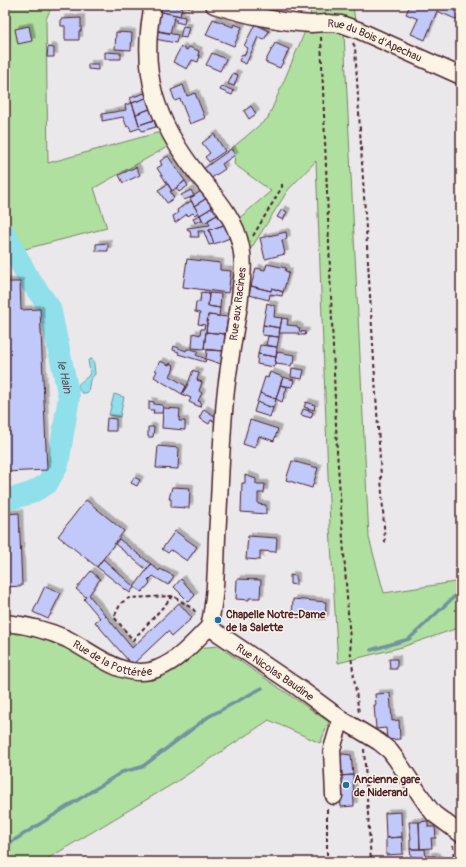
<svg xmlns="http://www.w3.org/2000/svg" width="466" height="867" viewBox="0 0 466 867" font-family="Pangolin,sans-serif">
	<defs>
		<filter id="shadow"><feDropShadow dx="3.5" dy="-3.5" stdDeviation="0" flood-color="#0004"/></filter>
	</defs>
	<rect width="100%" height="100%" fill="#eae8eb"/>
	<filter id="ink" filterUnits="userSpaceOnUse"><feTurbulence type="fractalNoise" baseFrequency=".025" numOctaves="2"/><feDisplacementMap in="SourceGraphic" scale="8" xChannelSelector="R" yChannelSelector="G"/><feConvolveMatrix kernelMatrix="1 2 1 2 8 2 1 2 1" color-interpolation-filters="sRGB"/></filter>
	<g filter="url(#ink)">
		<path fill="#afe0a0" stroke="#7c8066" d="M5,5H50L51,8L46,19L48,163L164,131L169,146L94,188L107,228L21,250L13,234L5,225Z
			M310,5H353L355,22L344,34L369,538L384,593L461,581V627L402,647L338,663L330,527L316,161L288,190L247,255L237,220L271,191L234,164L235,155L231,149L268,118L306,29H311Z
			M5,630L46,637L79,656L128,680L167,673L198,648L218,646L329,722L320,743L269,720L176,782L42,862H5Z"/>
		<path fill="#8fe0ea" stroke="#73939e" d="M92,359L94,364L95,374L90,380L88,392L85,393H82C73,384 81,383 87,377C88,377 90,373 90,372L88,360Z
			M114,394L124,397L120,417L109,415Z"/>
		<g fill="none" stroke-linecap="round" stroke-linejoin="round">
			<path stroke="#73939e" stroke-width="3.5" d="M371,650L409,639L456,595H461
				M5,846L122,772L142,767L208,717L262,688"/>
			<path stroke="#8fe0ea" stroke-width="22" id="s1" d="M5,234L29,279L50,308L69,397L58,464L47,484L31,493L14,498H5"/>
		</g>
		<path fill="#c1c8fa" stroke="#4a1f2b" filter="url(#shadow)" d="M160,5H194L193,8L182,6L180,16L158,11Z
			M285,5H299V10H285Z
			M410,5H461V18L460,21L437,11L425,40L411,34L418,19L406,14Z
			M158,11L185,17L184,24L176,22V19L174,18L170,33L155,30Z
			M81,18V31H79V40H65V26H61V19Z
			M213,19L233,27L234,24L242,27L234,46L206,35Z
			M255,24L269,31L264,40L258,37L246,64L239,61L242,54L245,55L248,48L244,46Z
			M29,26L32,41L18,44L15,29Z
			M183,26L189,27L186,38L180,37Z
			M156,31L178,35L176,43L155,39Z
			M116,32L132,33L131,50L115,49Z
			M275,43L289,49L280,68L265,62Z
			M48,47L54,48V57H47Z
			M181,47L187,50L189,47L199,51L198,55L200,56L198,62L192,60L187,69L173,62Z
			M105,52L121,53V59H105Z
			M212,53L226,59L220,71L206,65Z
			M88,64H98V70L88,69Z
			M233,73L238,75L234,86L228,84Z
			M183,85L187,96L195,93L205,118L190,124L180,99L175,101L171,90Z
			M222,86L234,91L232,95L220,90Z
			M145,93L146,98L132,103L130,98Z
			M146,98L150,109L136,114L132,103Z
			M132,103L139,125L154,120L156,127L142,131L140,128L131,131L129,126L127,127L123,117L102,121V114L126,110L125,105Z
			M251,106L256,114L249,119L244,111Z
			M150,109L154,120L139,125L136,114Z
			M214,134L225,151L209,162L205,157L210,153L202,143Z
			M231,149L235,155L222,164L225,169L210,179L203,169Z
			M168,156L185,181L172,191L157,168L162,165L160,161Z
			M136,167L140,175L123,183L119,175Z
			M185,181L188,186L179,192L176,188Z
			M168,184L172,191H170L174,198L167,203L158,190Z
			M191,190L194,196L184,200L181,195Z
			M203,190L207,198L194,206L190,198Z
			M207,198L213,207L200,215L194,206Z
			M191,201L198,212L195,215L193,213L188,216L187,214L175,223L173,216L178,213L177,210Z
			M213,207L217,215L204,223L200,215Z
			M282,209L287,212L283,220L277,217Z
			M200,215L202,220L195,223L193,218Z
			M217,215L224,225L209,230L214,244L209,245L204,232L205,231H198L199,237H191L190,230H188L187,228L210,225L208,220Z
			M224,225L230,238L214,244L209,230Z
			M286,232L287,239L282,240L285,254L265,259L260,238Z
			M108,243V251H96V244Z
			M187,259L220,263V270L231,271L228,293L183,287Z
			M267,264L286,268L285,271L289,272L283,292L272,288L271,291L251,286L256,268L265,270Z
			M5,282H20L21,310L40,309L47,470L5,472Z
			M251,286L271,291L272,288L283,292L282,296L270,294L269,300L249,295Z
			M201,292L209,293L208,306L220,308L219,316L208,315L204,349L192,348L193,333L200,335L201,329H204L205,325L198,324L200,313L195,312L196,302H200Z
			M209,293L221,294L220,308L208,306Z
			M267,303L275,306L274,317L282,318L280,328L263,325Z
			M208,315L228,317L225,334L206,332Z
			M282,318L288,319L287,325L297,326L298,328H300L299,331L306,332L305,335H298L299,333H279Z
			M263,325L280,328L279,337L262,335Z
			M206,332L225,334L224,351L204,349Z
			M268,336L279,337L277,347L266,345Z
			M260,345L277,347L276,357L258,354Z
			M174,346L186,351L187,349H190L198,351L196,355L206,359L205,362L178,354L179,352L173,350Z
			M207,350L223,351L224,365L206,359Z
			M277,352L295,355L294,363H292L291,366L276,364L277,362H275Z
			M258,354L276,357L274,367L257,364Z
			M160,361L169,365L170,363L174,365L173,368H174L170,376L186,386L182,394L154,377L157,371L155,370Z
			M292,368L304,370L302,379L291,377Z
			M193,370L199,373L197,380L202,382L199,391L202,393L198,401L201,402L200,407L189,402L191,398L182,394L187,386Z
			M270,372L283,377L276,399L260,393L265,377L268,378Z
			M283,377L294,380L292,387L280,385Z
			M280,385L287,387L282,402L276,399Z
			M260,393L276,399L273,408L257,402Z
			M149,401L154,402V404L162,405L163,408L162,413H153L154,410H149Z
			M257,402L273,408L270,417L254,412Z
			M306,402L315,405L314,410L304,407Z
			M163,408L180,409L179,421H185V430L162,428Z
			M204,409L216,417V422L211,420L209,424L199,418Z
			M303,409L313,412L311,418L301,415Z
			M107,418L116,419V431H106Z
			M250,420L278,429L274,441L259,436L255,448L243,444Z
			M148,427H154L153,437H148Z
			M158,446L179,448L178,469L156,468Z
			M292,461L318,468L312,488L286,480Z
			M245,475L256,479V484H265L264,493H258V504L266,505V514L241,512L242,483H245Z
			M134,477L140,480L137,486L131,483Z
			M172,487L190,488L189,508L171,507V499H169Z
			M86,500L124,531L97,567L58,536Z
			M19,513L22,586L5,587V514Z
			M175,531L197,547L187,561L171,550L168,553L162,549Z
			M248,536L277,538L276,552L260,551V560L246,559Z
			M119,539L151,564L147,570L115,544Z
			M103,559L134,587L130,593L97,567Z
			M151,564L159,571L160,569L174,576L168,585L153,576L148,581L150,583L142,592L134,587Z
			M91,571L100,579L89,595L132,648L179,603L192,618L172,636L168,631L132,665L95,622L100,618L84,599L86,597L76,589Z
			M290,575L296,576V585L290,584Z
			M181,579L195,595L189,602L174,587Z
			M237,579L261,580L260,598H249V600L236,599Z
			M45,586L61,593L48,619L33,612Z
			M293,599L326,602L325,619L292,617Z
			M389,659H397V669H390Z
			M390,693L392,721L399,720L400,739L387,740L386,728L376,729L374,705H376L375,694Z
			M343,754L351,755L353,775L339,776L338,755Z
			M353,775L354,806L341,807L339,776Z
			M401,812L402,837L386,838L385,813Z
			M428,821V827H435L436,838H431L432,848L420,849L419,822Z
			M409,822H419L420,849H410V839H411Z
			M402,837L403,854L386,855V838Z
			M410,849H425L426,860H425V862H417V857H411Z
			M428,856H435L440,861L438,862H429Z"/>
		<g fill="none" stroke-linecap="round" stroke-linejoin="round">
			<g stroke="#4a1f2b" stroke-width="19">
				<g id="minor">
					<path d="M153,5C139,72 156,122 198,175C215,196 236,219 241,247C245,266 241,287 239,305C234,337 228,368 225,399C221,445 220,491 217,536C216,567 216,597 209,627"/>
					<path d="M214,5C246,15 279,22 311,24"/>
					<path id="s2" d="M327,23L341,24L358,30L461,76"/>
					<path id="s3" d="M5,623C27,625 47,630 67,639C95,653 126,683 159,668C179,660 194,642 209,627"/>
					<path id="s4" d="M209,627L299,688L341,719L379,742L390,751L396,759L427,805L434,814L461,834"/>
					<path d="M334,796L332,749L341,719"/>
				</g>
			</g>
			<path stroke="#4a1f2b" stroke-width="2" stroke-dasharray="4 3" stroke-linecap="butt" d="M319,5L320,11
				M348,5V12
				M321,37L337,451L351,656L359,713
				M353,43L355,47L385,543
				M253,236L282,187V181
				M173,596L133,640L114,617L121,603L129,598L173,596L193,609L197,614
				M364,749L371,862
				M453,845L454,862
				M327,862V807"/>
			<use href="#minor" stroke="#fcf5e5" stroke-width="16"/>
			<g stroke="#4a1f2b" stroke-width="19" stroke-linecap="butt">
				<path id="minor-bridge" d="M311,24L327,23"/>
			</g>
			<use href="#minor-bridge" stroke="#fcf5e5" stroke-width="16"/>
		</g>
	</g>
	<g fill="#1f6fb2" stroke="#fcf5e5" stroke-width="1.5">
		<circle cx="218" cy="620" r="4"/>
		<circle cx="346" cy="785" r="4"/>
	</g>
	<g text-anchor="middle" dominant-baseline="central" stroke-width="3" stroke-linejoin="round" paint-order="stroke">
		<g font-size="11" fill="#4a1f2b" stroke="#fcf5e5">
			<text stroke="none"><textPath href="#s2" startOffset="51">Rue du Bois d'Apechau</textPath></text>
			<text transform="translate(238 304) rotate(-83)">Rue aux Racines</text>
			<text stroke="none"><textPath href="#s3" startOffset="115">Rue de la Pottérée</textPath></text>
			<text stroke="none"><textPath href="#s4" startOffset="80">Rue Nicolas Baudine</textPath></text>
		</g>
		<g font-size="11" font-weight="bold" fill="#4a1f2b" stroke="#fcf5e5" text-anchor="start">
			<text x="226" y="614">Chapelle Notre-Dame<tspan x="226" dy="13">de la Salette</tspan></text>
			<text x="354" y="779">Ancienne gare<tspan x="354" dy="13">de Niderand</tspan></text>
		</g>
		<g font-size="12" font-style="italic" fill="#5b4f5b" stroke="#fcf5e5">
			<text stroke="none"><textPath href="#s1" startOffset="157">le Hain</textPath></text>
		</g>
	</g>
	<rect width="466" height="867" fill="none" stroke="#fcf5e5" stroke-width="20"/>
	<rect x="10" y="10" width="446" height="847" fill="none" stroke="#4a1f2b" stroke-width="1.5" filter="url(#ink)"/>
</svg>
